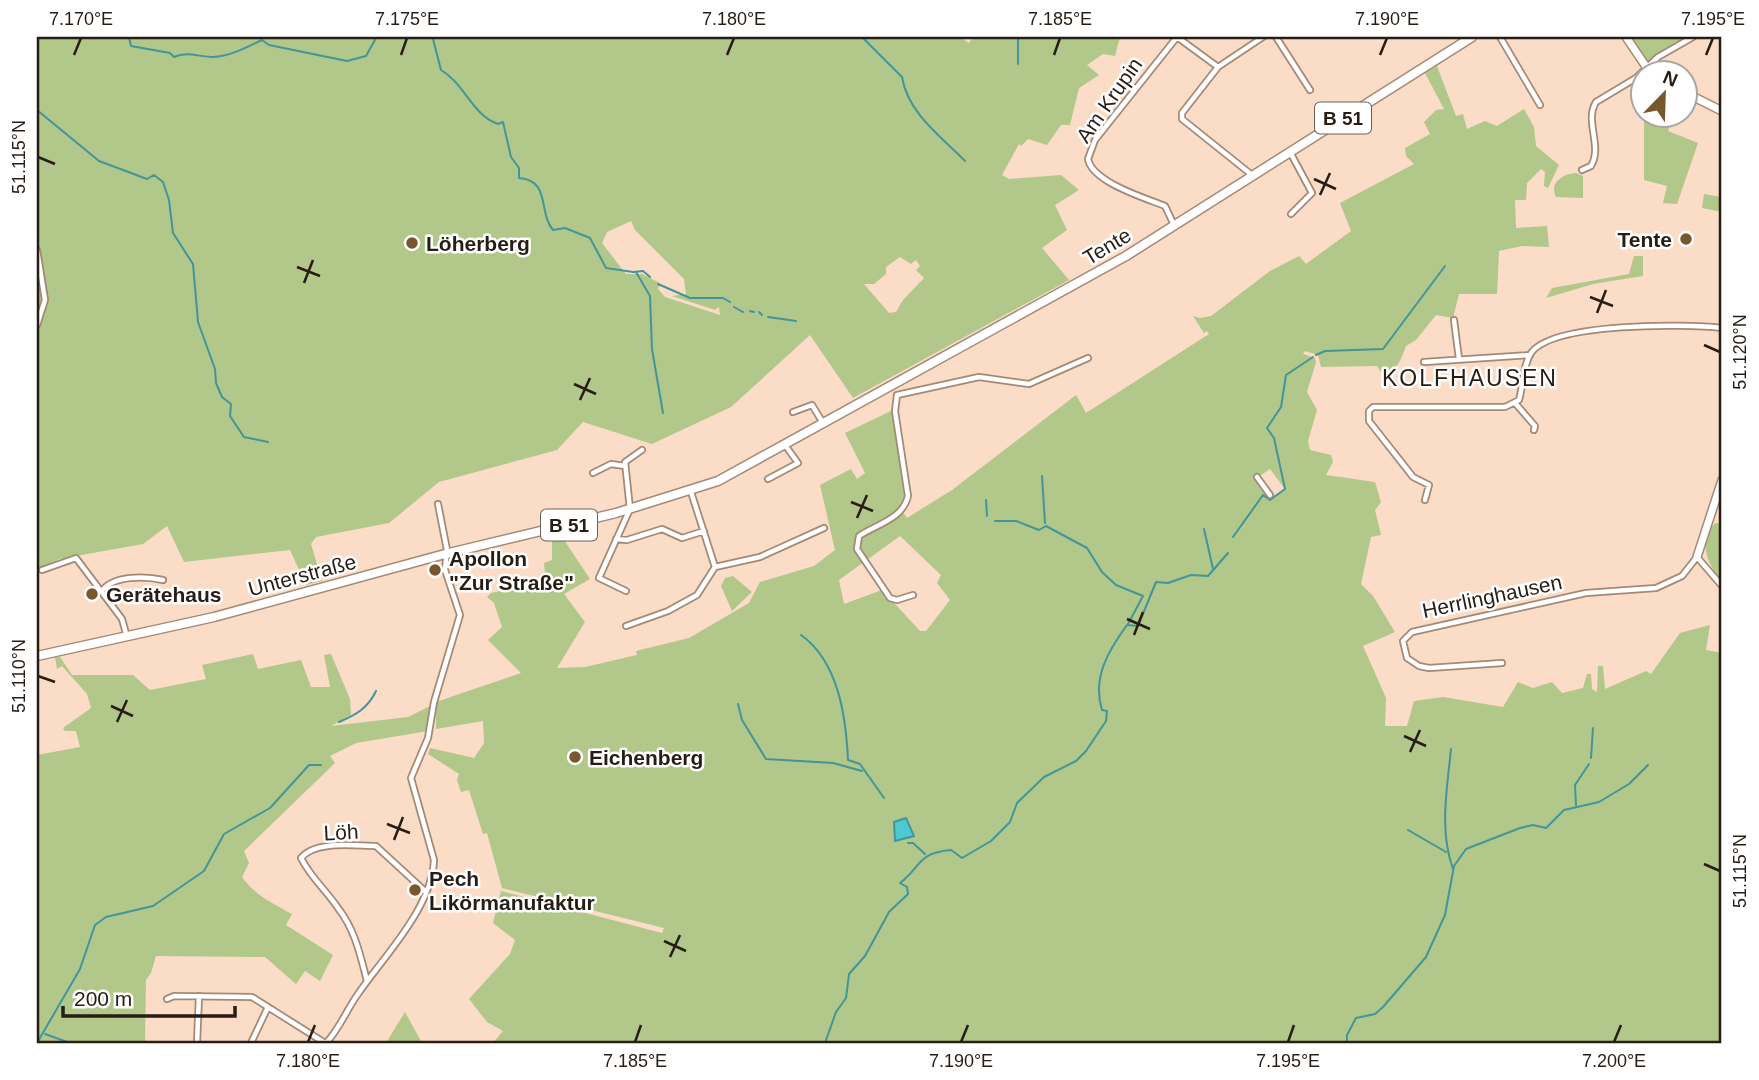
<svg xmlns="http://www.w3.org/2000/svg" width="1759" height="1080" viewBox="0 0 1759 1080" font-family="Helvetica,sans-serif">
	<rect width="100%" height="100%" fill="#fadcc7"/>
	<path fill="#b2c78a" fill-rule="evenodd" d="M37,37H960L969,43L973,37H1120L1115,56L1103,54L1087,65L1099,75L1079,88L1070,125H1061L1047,145L1028,139L1021,146L1019,144L1002,175L1009,179L1061,175L1079,190L1055,205L1067,230L1042,248L1069,280L853,398L810,335L731,407L652,444L583,422L557,450L439,482L389,523L316,537L311,544L322,581L306,585L290,550L184,562L167,526L143,544L59,559L37,570ZM631,221L635,230L684,279L686,294L672,296L715,310L719,307L720,315L665,297L658,289L660,283L642,274H626L602,243L607,232ZM900,257L911,264L916,260L920,266L916,270L924,278L903,300L896,312L889,313L864,284H874L886,274V267Z
		M1631,37H1685L1647,62Z
		M1437,66L1456,116L1463,114L1467,129L1485,121L1497,126L1524,109L1534,127L1536,146L1559,165L1548,188L1544,186L1545,172L1541,169L1527,183L1526,200H1515L1516,228L1547,226L1549,247L1522,246L1499,251L1497,294H1459L1453,318L1436,315L1416,340L1406,346C1401,360 1397,369 1385,378L1377,366L1321,367L1318,355L1305,351L1303,354L1315,358L1316,362L1307,392L1317,410L1308,441L1310,450L1331,455L1333,462L1326,475L1375,482L1381,502L1375,510L1381,535L1371,537L1361,584L1373,596L1395,632L1363,646L1386,698L1385,726H1407L1414,701L1443,697L1503,707L1518,682L1533,688L1552,682L1562,693L1583,688L1587,674H1591L1592,689L1597,692L1598,666H1603L1605,689L1646,671L1651,674L1680,633L1710,625L1706,650L1722,653V1043H493L503,1031L487,1022L469,999L510,954L515,940L493,923L501,891L662,933L664,928L502,888L487,833L483,834L469,790L461,792L457,780L459,774L428,754L430,748L474,758L484,743L483,721L436,729V702L521,673L488,640L502,627L494,603L487,597L491,593L500,591L501,579L546,583L544,563L552,560V536L560,534L590,579L564,594L585,622L557,668L585,667L637,655L636,651L689,638L749,603L760,582L814,566L835,550L820,485L851,469L857,479L865,473L845,433L893,410L906,495L900,508L907,518L952,490L1076,395L1086,413L1209,334L1207,331L1204,333L1193,316L1200,318L1211,316L1270,271L1299,256L1306,264L1351,231L1340,203L1414,164L1406,156L1405,148L1430,134L1424,122L1436,110L1444,109L1425,73ZM1270,469L1285,489L1274,498L1255,479ZM900,536L941,575L937,583L950,600L926,631H920L882,590L844,604L839,580Z
		M1644,116L1672,120L1668,131L1698,143L1677,204L1663,203L1667,186L1644,180Z
		M1576,173L1583,176V198L1556,197C1549,183 1562,174 1576,173Z
		M1704,194L1722,197V212L1702,208Z
		M1634,256H1643V276L1593,284L1546,298L1552,288L1629,274Z
		M1716,523L1722,524V578H1719C1707,564 1697,537 1716,523Z
		M733,576L752,592L732,611L721,586L725,578Z
		M253,654L258,669L301,660L311,687H330L324,655L331,654L350,699L351,715L331,726L408,717L430,706L428,731L356,743L330,756L335,763L244,851L249,863L242,877C255,895 272,903 292,914L286,925L333,955L320,981L305,971L296,984L265,957L156,956L151,973L146,980L145,1043H37V755L80,747L76,731H65L63,728L91,708L87,694L62,666L57,669L55,657H60L72,675H133L150,690L206,679L202,665Z
		M405,1012L422,1043H386Z"/>
	<path fill="#4dcad1" stroke="#429699" stroke-width="2" d="M906,818L914,836L895,841L894,822Z"/>
	<g fill="none" stroke-linecap="round" stroke-linejoin="round">
		<path stroke="#429699" stroke-width="2" d="M129,37L131,46L170,53L174,57C187,51 199,57 213,57C231,56 247,47 262,40L269,45L347,61L366,56L376,38L395,37
			M411,37H442
			M862,37L902,77C908,114 943,138 965,161
			M433,39L441,70C464,83 473,116 498,124L503,122L511,157L519,168V178C551,180 538,213 553,230L565,228L590,238L606,268L633,272L643,271L650,277
			M1018,64V37
			M37,110L99,161L147,179L154,175L163,182L169,200L173,233L193,264L198,322L215,369L216,383L222,397L231,404L230,416L244,437L268,442
			M636,272L650,296L652,349L663,413
			M658,284L690,298H723L730,302
			M734,307L743,312
			M750,311L754,312
			M759,312L762,315
			M768,317L796,321
			M1316,355L1325,351L1383,349L1445,266
			M1042,476L1045,523
			M986,500L987,516
			M995,521H1016L1039,530L1046,526L1087,548L1102,572L1116,585L1143,596L1128,624
			M1204,529L1213,569
			M1233,537L1263,495L1270,500L1285,489L1274,438L1267,428L1281,407L1286,375L1313,357
			M801,635C839,662 846,718 848,760L860,764L884,798
			M738,704L742,720L766,759L833,763L862,771
			M339,722C356,715 368,708 376,691
			M1451,749C1447,790 1439,830 1453,869
			M1591,758L1593,728
			M1576,805L1575,785L1589,764
			M1408,830L1446,852
			M908,843H913L925,854
			M45,1034L70,1043
			M37,1043L80,969L95,925L106,917L153,906L204,871L224,834L270,808L309,765H321
			M825,1043L836,1012L846,998L849,974L865,956L889,912L908,894L907,887L900,883C922,866 917,853 951,850L962,858L991,841L1010,822L1017,803L1044,777L1076,761L1086,751L1106,721L1107,711L1102,710C1092,678 1108,651 1127,625L1138,626L1156,582L1168,583L1191,575L1208,576L1228,553
			M1347,1043V1035L1356,1018L1375,1014L1383,1007L1426,957L1445,915L1454,866L1466,849L1520,828L1533,825L1546,828L1564,810L1599,802L1629,784L1648,765"/>
		<g stroke="#a48976" stroke-width="8">
			<path id="street" d="M1177,37L1218,67L1182,113V119L1252,175
				M1276,37L1310,90
				M1500,37L1540,105
				M1218,67L1263,37
				M1290,152L1312,193L1291,214
				M1582,170L1591,166C1603,146 1584,121 1596,102L1636,78L1658,57L1693,37
				M1174,225L1165,206C1145,198 1092,182 1088,159L1095,140L1177,37
				M37,250L45,300L37,325
				M1454,320L1459,359
				M1424,362L1530,355
				M897,395L895,411L908,496C903,519 877,524 859,536L857,549L890,598L897,600L913,595
				M897,395L979,377L1029,384L1088,358
				M1515,403L1535,426L1534,430
				M793,412L812,405L823,423
				M593,473L611,464L625,466
				M1257,477L1270,495
				M768,479L798,463L785,445
				M691,492L715,567
				M1425,500L1429,485L1413,477L1369,421V411L1373,407H1505L1519,400C1523,386 1523,365 1531,353C1553,322 1686,324 1722,328
				M616,539L627,540L662,529L682,538L704,531
				M715,567L760,557L824,528
				M42,570L76,558L122,619L127,637
				M102,591C113,575 146,576 163,580
				M626,591L599,578L630,509L625,462L642,450
				M626,626L668,611L697,595L715,567
				M1502,663L1429,668L1419,666L1407,658L1403,641L1412,632L1586,593L1656,588L1682,576L1697,557L1722,586
				M367,981C360,954 355,930 338,908C326,890 311,878 301,858C315,840 355,846 376,846L426,892
				M167,999L174,996L252,997L325,1043
				M197,1043L199,996
				M251,1043L268,1007
				M326,1043C339,1030 347,1009 358,994C384,956 432,908 434,860L411,778L428,738L434,702L460,615L445,570L447,550L438,504"/>
		</g>
		<g stroke="#a48976" stroke-width="10">
			<path id="secondary" d="M1626,37L1651,74
				M1686,93L1722,111
				M1697,557L1722,480"/>
		</g>
		<g stroke="#a48976" stroke-width="11">
			<path id="primary" d="M37,656L214,617L445,554L616,513L718,481L1126,256L1472,37"/>
		</g>
		<use href="#street" stroke="#fff" stroke-width="4.5"/>
		<use href="#secondary" stroke="#fff" stroke-width="7"/>
		<use href="#primary" stroke="#fff" stroke-width="8"/>
	</g>
	<path fill="none" stroke="#271d15" stroke-width="2.5" d="M74,55L81,38M401,55L407,38M727,55L734,38M1054,55L1060,38M1380,55L1387,38M1706,55L1713,38M38,157L55,164M1314,179L1336,189M1320,195L1330,173M297,267L320,276M304,283L313,260M1590,297L1613,306M1597,313L1606,290M1704,345L1720,352M574,384L596,394M580,400L590,378M851,502L873,511M857,518L867,495M1127,619L1150,629M1134,635L1143,612M38,676L55,682M111,706L133,716M117,722L127,700M1404,736L1426,746M1410,752L1420,730M387,824L410,833M394,840L403,817M1704,864L1720,871M664,941L686,951M670,957L680,935M308,1042L315,1025M635,1042L641,1025M961,1042L968,1025M1288,1042L1294,1025M1614,1042L1621,1025"/>
	<g fill="#78562e" stroke="#fff" stroke-width="2.5">
		<circle cx="1686" cy="239" r="7"/>
		<circle cx="412" cy="243" r="7"/>
		<circle cx="435" cy="570" r="7"/>
		<circle cx="92" cy="594" r="7"/>
		<circle cx="575" cy="757" r="7"/>
		<circle cx="415" cy="890" r="7"/>
	</g>
	<g text-anchor="middle" dominant-baseline="central" stroke-width="5" stroke-linejoin="round" paint-order="stroke">
		<g fill="#fff" stroke="#68615b" stroke-width="2">
			<rect x="1315" y="102.5" width="56" height="31" rx="5"/>
			<rect x="541" y="509.5" width="56" height="31" rx="5"/>
		</g>
		<g font-size="19" font-weight="bold" fill="#271d15">
			<text x="1343" y="118">B 51</text>
			<text x="569" y="525">B 51</text>
		</g>
		<g font-size="21" fill="#271d15" stroke="#fff">
			<text transform="translate(1109 100) rotate(-55)">Am Krupin</text>
			<text transform="translate(1107 246) rotate(-31)">Tente</text>
			<text transform="translate(302 575) rotate(-15)">Unterstraße</text>
			<text transform="translate(1492 596) rotate(-12)">Herrlinghausen</text>
			<text transform="translate(341 832) rotate(-3)">Löh</text>
		</g>
		<g font-size="21" font-weight="bold" fill="#271d15" stroke="#fff" text-anchor="start">
			<text x="1672" y="239" text-anchor="end">Tente</text>
			<text x="426" y="243">Löherberg</text>
			<text x="449" y="558">Apollon<tspan x="449" dy="24">"Zur Straße"</tspan></text>
			<text x="106" y="594">Gerätehaus</text>
			<text x="589" y="757">Eichenberg</text>
			<text x="429" y="878">Pech<tspan x="429" dy="24">Likörmanufaktur</tspan></text>
		</g>
		<g font-size="23" letter-spacing="2" fill="#271d15" stroke="#fff">
			<text x="1470" y="378">KOLFHAUSEN</text>
		</g>
	</g>
	<rect width="1759" height="1080" fill="none" stroke="#ffffff" stroke-width="77"/>
	<g transform="translate(1664 94) rotate(23)"><circle r="33" fill="#ffffff" stroke="#a9a5a1" stroke-width="2"/>
	<path d="M0-5L12 26L0 18L-12 26Z" fill="#78562e"/>
	<text y="-10" font-size="19" font-weight="bold" text-anchor="middle" fill="#271d15">N</text>
	</g>
	<path d="M63 1006v10h172v-10" fill="none" stroke="#271d15" stroke-width="3.5"/>
	<text x="74" y="1006" font-size="21" fill="#271d15" stroke="#ffffff" stroke-width="5" paint-order="stroke">200 m</text>
	<rect x="38" y="38" width="1682" height="1004" fill="none" stroke="#271d15" stroke-width="2.5"/>
	<g font-size="18" text-anchor="middle" fill="#271d15">
		<text x="81" y="25">7.170°E</text>
		<text x="407" y="25">7.175°E</text>
		<text x="734" y="25">7.180°E</text>
		<text x="1060" y="25">7.185°E</text>
		<text x="1387" y="25">7.190°E</text>
		<text x="1713" y="25">7.195°E</text>
		<text transform="translate(19 157) rotate(-90)" y="6">51.115°N</text>
		<text transform="translate(1740 352) rotate(-90)" y="6">51.120°N</text>
		<text transform="translate(19 676) rotate(-90)" y="6">51.110°N</text>
		<text transform="translate(1740 871) rotate(-90)" y="6">51.115°N</text>
		<text x="308" y="1067">7.180°E</text>
		<text x="635" y="1067">7.185°E</text>
		<text x="961" y="1067">7.190°E</text>
		<text x="1288" y="1067">7.195°E</text>
		<text x="1614" y="1067">7.200°E</text>
	</g>
</svg>
